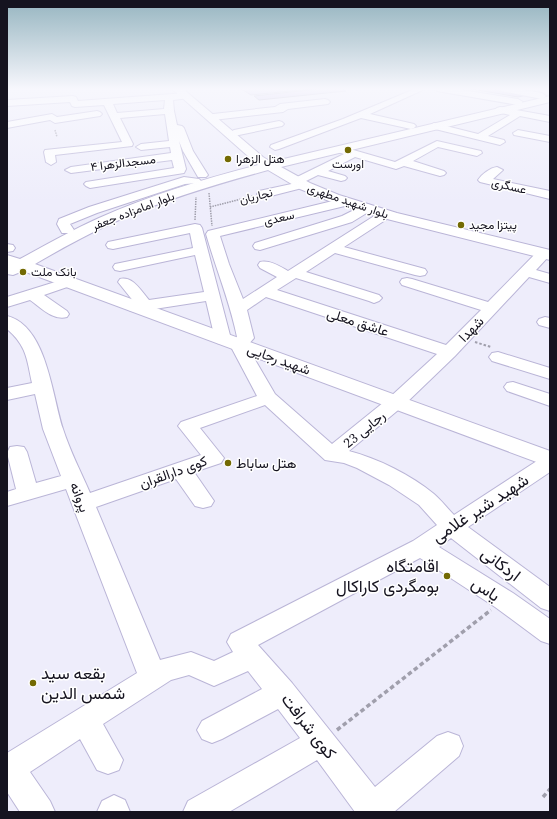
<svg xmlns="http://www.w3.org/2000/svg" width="557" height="819" viewBox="0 0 557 819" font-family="'Source Serif 4',Vazirmatn,serif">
	<rect width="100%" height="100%" fill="#eeedfb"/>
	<path fill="#c0b8e9" stroke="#928dad" d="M240,88H321L251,95Z
		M326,88H341L346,91L259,100L254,96L327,88Z
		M466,88H506L535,93L518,97Z"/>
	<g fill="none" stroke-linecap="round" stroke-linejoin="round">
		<g stroke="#bab5d7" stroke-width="2">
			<path id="minor" d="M417,88H427L370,114L414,124L416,126L414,128L411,129L361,118L279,149L275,150L270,147L271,145L343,119Z
				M433,88H450L518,99L523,102L518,105L437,91Z
				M501,88H511L542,93L546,96L542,99L501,91Z
				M186,93L190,96L189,98L173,100L174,111L177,125L182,126L184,128L193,151L208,175L206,177H198L183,151L179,141L186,169L184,173L90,188L86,186L84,184L86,182L174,168L172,160L71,173L65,170L71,167L171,153L170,147L141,150L136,147L141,144L169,141L165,114L120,118L133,144L132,146L55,155L56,162L51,165L46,162L44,152L45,150L122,142L104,105L75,107L72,106L70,102L7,106V100L73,96L76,97L78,101ZM165,100L164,109L117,113L113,104Z
				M325,99L328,100L330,102L328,104L288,109L283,112L213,120L208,117L213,114L275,107L280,104Z
				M500,107L550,116V122L520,116L488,136L504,140L505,142L500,145L431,128L429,126L434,123L478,134L510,115L497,112L495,110L497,108Z
				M97,111L100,112L102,114L100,116L55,123L50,120L7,128V122L52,114L57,117Z
				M279,121L282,122L284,124L282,126L234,136L229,133L234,130Z
				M518,130L550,136V142L514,135L513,133Z
				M437,141L481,151L482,153L477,156L438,147L413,161L444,171L446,173L444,175L440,176L404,166L396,169L355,157L328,171L345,176L347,178L345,180L341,181L318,175L304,182L308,185L306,187L263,198L259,197L257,194L259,191L296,183L293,180L295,178L344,154L335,151L334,149L335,147H343L395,162Z
				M497,167L503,170L493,179L550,191V199L480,182L478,180C482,174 490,168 497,167Z
				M184,177L199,179L201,181L199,183L185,184L97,213L70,224L74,230L72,233H62L57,224L59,219L89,207Z
				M345,198L349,199L351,202L349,205L220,236L229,264L243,299L277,277L260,268L258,265L260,262C270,260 279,266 288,271L382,211H390L392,214L390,217L344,247L425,269L427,272L425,275L420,276L415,275L335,253L306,272L379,295L382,298L379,301L374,303L369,301L296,278L277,290L446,345L481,310L402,285L400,282L402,279L407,278L412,279L488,302L539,250L544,249L550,252L549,256L536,270L550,274V283L529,277L455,356L403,406L349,451C379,459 411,475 434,494C441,500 447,508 454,515L543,457L550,455V472L468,527L550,587V611L541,608L451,538L439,547L513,593L550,619V644L541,641L495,607L420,558L258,645L292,683L375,787L437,736L448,732L459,736L463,746L459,756L394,812H355L317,760L229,812H183L188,801L300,738L278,709L222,739L212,743L202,739L197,730L202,721L262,689L248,671L214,686L189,675L171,680L103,724L123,760L119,770L108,774L97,770L80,739L30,772L50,801L55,812H20L7,792V753L137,673L66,489L7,506V492L16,489L7,453L10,447L17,446L24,447L27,452L36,483L61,476L43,429L35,394L7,400V388L32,383C27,360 27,346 7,329V316C47,326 52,396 63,429C70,451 81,472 90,493L201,455L178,426L181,422L257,396L230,345L237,337C230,302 216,269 206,234L208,231ZM266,297L437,354L389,398L332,444L275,394L247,346L254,338L247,310ZM265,405L325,460L344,463L357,468L389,485L419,505L437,525L413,541L231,634L227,642L233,652L214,661L191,652L160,660L96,507L176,479L195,506L203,508L211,506L214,501L194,472L221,463L224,458L200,428Z
				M366,204L370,205L372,208L370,211L352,222L260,250L255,249L253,246L255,243L342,216Z
				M195,224L200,225L202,228L231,339L229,343L223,344L217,343L215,339L206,301L135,312L129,310L127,307L129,304L134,302L118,282L120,279C133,276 141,291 149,300L204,292L195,255L120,271L115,270L113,267L115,264L120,263L193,248L190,233L113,249L108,248L106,245L108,242L113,241Z
				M7,244L13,245L15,248L13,251L7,252Z
				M68,278L73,279L75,282L73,285L44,295L67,311L69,314L67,317C53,321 40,307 30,300L7,307V297Z
				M545,317L550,318V328L539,325L537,322L539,319Z
				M498,352L550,368V379L492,361L489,357L492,353Z
				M513,382L550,394V406L507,391L504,387L507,383Z
				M114,795L125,800L130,812H97L102,801Z"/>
		</g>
		<g stroke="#bab5d7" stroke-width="2">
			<path id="major" d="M171,88H182L263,157L271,162L550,96V102L281,167L310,183L339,195L397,213L550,250V260L387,219L329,201L300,189L268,170C214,185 160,201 110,224C84,236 59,250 35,264L550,451V467L23,271L13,275L7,274V255L20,259C46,245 72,230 99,218C150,195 204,179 258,165Z"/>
		</g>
		<path stroke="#a09fac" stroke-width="1.5" stroke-dasharray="1.5 1" stroke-linecap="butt" d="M55,130L57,137
			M209,193L212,226
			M210,207L253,196
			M195,220L196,197"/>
		<path stroke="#a09fac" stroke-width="2" stroke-dasharray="2.5 2" stroke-linecap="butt" d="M475,342L491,347"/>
		<path stroke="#a09fac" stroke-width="3.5" stroke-dasharray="4.5 3" stroke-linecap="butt" d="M337,730L491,610
			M543,797L550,789"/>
		<use href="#minor" fill="#fff" fill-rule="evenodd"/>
		<use href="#major" fill="#fff" fill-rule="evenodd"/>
	</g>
	<linearGradient id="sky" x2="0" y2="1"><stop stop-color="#96b5c0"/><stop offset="0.44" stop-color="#f7f7fd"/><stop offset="1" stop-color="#f7f7fd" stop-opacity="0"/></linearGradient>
	<rect width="557" height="202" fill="url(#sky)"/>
	<g fill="#736a03" stroke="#fff" stroke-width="1.5">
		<circle cx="348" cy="150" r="4"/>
		<circle cx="228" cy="159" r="4"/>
		<circle cx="461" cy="225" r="4"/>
		<circle cx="23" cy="272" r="4"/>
		<circle cx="228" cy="463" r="4"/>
		<circle cx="447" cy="576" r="4"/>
		<circle cx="33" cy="683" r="4"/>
	</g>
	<g text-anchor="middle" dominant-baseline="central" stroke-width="3" stroke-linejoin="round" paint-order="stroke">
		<g font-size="12" fill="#15131f" stroke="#fff" text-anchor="start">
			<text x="236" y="159">هتل الزهرا</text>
			<text x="348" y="164" text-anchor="middle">اورست</text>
			<text x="469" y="225">پیتزا مجید</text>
			<text x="31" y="272">بانک ملت</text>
		</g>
		<g font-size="12" fill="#15131f" stroke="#fff">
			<text transform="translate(123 163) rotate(-7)">مسجدالزهرا ۴</text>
			<text transform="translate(509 186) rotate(13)">عسگری</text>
			<text transform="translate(256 196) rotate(-13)">نجاریان</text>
			<text transform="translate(348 201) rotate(19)">بلوار شهید مطهری</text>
			<text transform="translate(133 211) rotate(-21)">بلوار امامزاده جعفر</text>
			<text transform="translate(279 218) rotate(-13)">سعدی</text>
		</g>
		<g font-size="14" fill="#15131f" stroke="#fff">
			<text transform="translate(358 322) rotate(18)">عاشق معلی</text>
			<text transform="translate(471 329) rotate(-46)">شهدا</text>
			<text transform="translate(279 359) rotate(20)">شهید رجایی</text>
			<text transform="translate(364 429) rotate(-39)">رجایی 23</text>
			<text transform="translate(173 472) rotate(-20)">کوی دارالقران</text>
			<text transform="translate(80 497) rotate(69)">پروانه</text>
		</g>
		<g font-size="14" fill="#15131f" stroke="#fff" text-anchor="start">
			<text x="236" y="463">هتل ساباط</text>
		</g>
		<g font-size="17" fill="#15131f" stroke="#fff">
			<text transform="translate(480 508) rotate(-33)">شهید شیر غلامی</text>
			<text transform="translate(501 564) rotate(37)">اردکانی</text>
			<text transform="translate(486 589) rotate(33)">یاس</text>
			<text transform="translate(309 726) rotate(52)">کوی شرافت</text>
		</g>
		<g font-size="17" fill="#15131f" stroke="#fff" text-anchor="end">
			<text x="439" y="566">اقامتگاه<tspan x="439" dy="20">بومگردی کاراکال</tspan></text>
			<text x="41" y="673" text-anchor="start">بقعه سید<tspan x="41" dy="20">شمس الدین</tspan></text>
		</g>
	</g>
	<rect width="557" height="819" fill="none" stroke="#15131f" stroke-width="16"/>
</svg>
